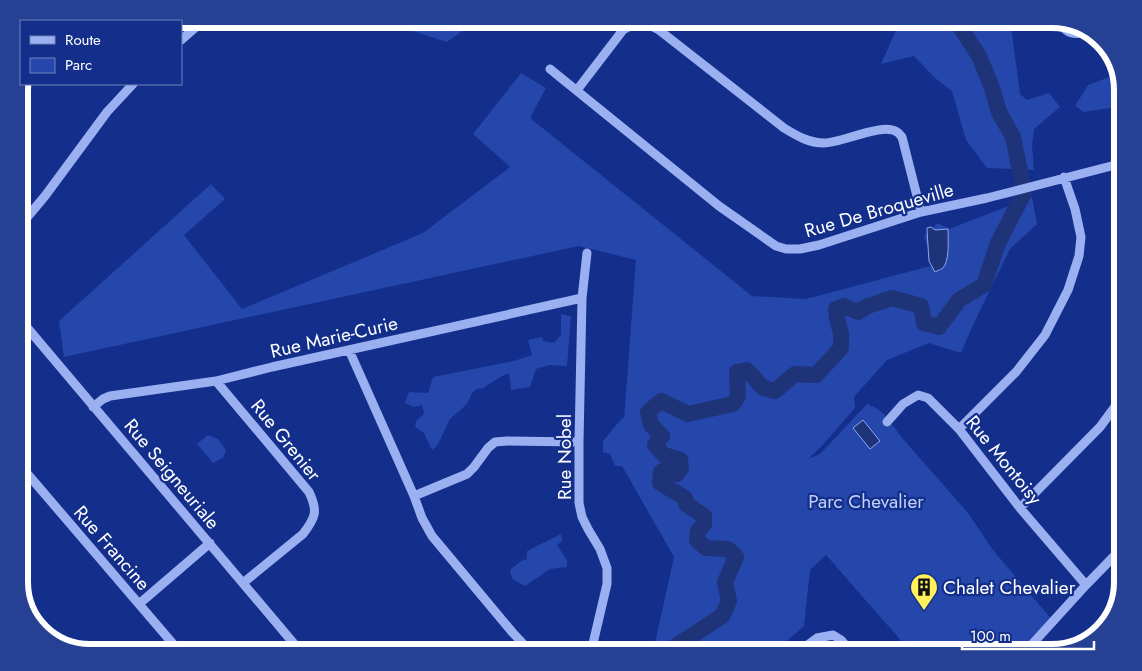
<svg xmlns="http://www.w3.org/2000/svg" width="1142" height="671" viewBox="0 0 1142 671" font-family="Jost,sans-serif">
	<rect width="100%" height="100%" fill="#132f8b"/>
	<path fill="#2546aa" d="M408,19H479L447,42L413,31Z
		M901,19H1010L1020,94L1027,100L1049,93L1060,107L1034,129L1032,146L1034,170L987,168L966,140L952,91L935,78L914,56L881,64Z
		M521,73L546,88L530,118L752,296L806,299L934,265L924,236L938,223L949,229L1032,197L1037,224L1010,249L971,329L961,353L929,343L887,360L854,397L855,408L821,447L808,459L820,454L868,403L871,407L873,406L884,414L903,439L968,513L993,550L1053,621L1025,652H911L826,555L810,570L804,626L774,652H653L674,557L622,466H615L610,454L603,452V441L623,417L624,419L636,260L579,246L64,357L59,321L211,184L225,199L184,235L242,309L423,233L510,167L473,134Z
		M1120,73L1123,85V106L1084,112L1075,106L1088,85Z
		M561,314L571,316L567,366L549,365L536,369L530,387L511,390L509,373L502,376L483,388L477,389L472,393L467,404L450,419L437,446L432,450L424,433L415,427L417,420L424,414L422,405L414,407L405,403L409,392L428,393L433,377L514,361L532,355L528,340L542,337L543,341L554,343L561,335Z
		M208,435L218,439L226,450L223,458L213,463L197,444Z
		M561,534L562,541L557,545L567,560V567L550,569L525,586L512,579L510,570L521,561L527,559V551Z"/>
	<path fill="#1f3379" stroke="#8da8f4" d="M931,227L935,230L948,229C948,240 950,262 942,269C941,269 935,272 935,272L929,261L927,230V228Z
		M863,420L880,441L870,449L853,428Z"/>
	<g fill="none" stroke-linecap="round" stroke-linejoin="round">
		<path stroke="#1f3379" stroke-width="16" d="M676,652V646L722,616L729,601L725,582L736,557L728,549L706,548L697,540L698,531L704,524V516L686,504L685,498L660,483L661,472L665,470L677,474L681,468L680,460L664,455L655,445L662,436L651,425L648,412L661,401L688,414L733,404L738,396L737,372L747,370L763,388L775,391L795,374L816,375L841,348V334L837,318L836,309L844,306L858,312L868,306L892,298L921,306L924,323L939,327L959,300L984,285L998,243L1023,195L1022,181L1013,137L999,112L992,88L979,56L955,19"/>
		<path stroke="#9bb0f0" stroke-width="9" d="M1060,21C1066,36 1077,35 1091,31
			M181,40L205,19
			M550,69L719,206L776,246L786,249H800L819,245L921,212L987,198L1123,163
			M577,90L623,30C637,21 644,22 659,30L784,128C797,136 809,143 824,143C842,143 883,122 897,132C899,133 901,136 902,137L921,212
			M19,227L45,196L107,112L133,84
			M587,253L582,298L579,442V503L582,517L588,529L600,549L607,568V584L591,652
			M19,318L301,652
			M349,350L414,496L422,518L432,536L513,633L531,652
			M216,381L309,492C318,511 316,517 303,534L243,583
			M93,407L103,399L110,396L216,381L272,367L582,298
			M887,422L903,404L918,395L928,398L959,429L1020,508L1086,585
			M959,429L1016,372L1045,335L1068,290L1079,256L1081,237L1075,209L1064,177
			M19,464L180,652
			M414,496L467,474L474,467L488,448L495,442L507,441L579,442
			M1020,508L1100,427L1114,408L1123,390
			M139,604L210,543
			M798,652L817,638L833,635L841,640L851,652
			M1025,652L1086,585L1123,547"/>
	</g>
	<defs>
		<g id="building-pin" transform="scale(1.4375)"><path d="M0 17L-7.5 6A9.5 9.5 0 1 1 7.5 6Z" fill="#fff15a" stroke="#132f8b"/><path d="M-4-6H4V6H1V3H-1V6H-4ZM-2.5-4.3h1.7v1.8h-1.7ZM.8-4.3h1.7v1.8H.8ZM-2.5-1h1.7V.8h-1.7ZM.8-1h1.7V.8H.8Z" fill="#111"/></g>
	</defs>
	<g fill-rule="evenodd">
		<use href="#building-pin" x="924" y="587"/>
	</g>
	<g text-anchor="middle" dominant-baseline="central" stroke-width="4.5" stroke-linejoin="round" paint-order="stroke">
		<g font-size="19" fill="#fff" stroke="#132f8b">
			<text transform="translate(879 210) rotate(-16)">Rue De Broqueville</text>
			<text transform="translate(334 337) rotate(-13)">Rue Marie-Curie</text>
			<text transform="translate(286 440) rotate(51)">Rue Grenier</text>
			<text transform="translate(564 457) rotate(-90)">Rue Nobel</text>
			<text transform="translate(1004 460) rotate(51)">Rue Montoisy</text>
			<text transform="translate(172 474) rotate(50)">Rue Seigneuriale</text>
			<text transform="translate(112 548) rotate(49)">Rue Francine</text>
		</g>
		<g font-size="19" fill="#c2d0fc" stroke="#132f8b">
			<text x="866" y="501">Parc Chevalier</text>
		</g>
		<g font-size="19" fill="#fff" stroke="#132f8b" text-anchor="start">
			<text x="943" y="587">Chalet Chevalier</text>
		</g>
	</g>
	<path d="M0 0H1142V671H0ZM90 28H1052A62 62 0 0 1 1114 90V582A62 62 0 0 1 1052 644H90A62 62 0 0 1 28 582V90A62 62 0 0 1 90 28Z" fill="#264094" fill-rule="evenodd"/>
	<path fill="none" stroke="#fff" stroke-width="6" d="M90 28H1052A62 62 0 0 1 1114 90V582A62 62 0 0 1 1052 644H90A62 62 0 0 1 28 582V90A62 62 0 0 1 90 28Z"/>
	<rect x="20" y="20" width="162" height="65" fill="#132f8b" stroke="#7182b9"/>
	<rect x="30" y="36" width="25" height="8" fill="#9bb0f0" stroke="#7182b9"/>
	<text x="65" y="45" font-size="15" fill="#ffffff">Route</text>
	<rect x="30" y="58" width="25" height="15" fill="#2546aa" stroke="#7182b9"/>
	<text x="65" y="70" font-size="15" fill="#ffffff">Parc</text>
	<path d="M962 641v8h132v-8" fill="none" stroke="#ffffff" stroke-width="2.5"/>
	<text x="970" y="641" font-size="15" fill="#ffffff" stroke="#132f8b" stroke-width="4" paint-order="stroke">100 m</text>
</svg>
